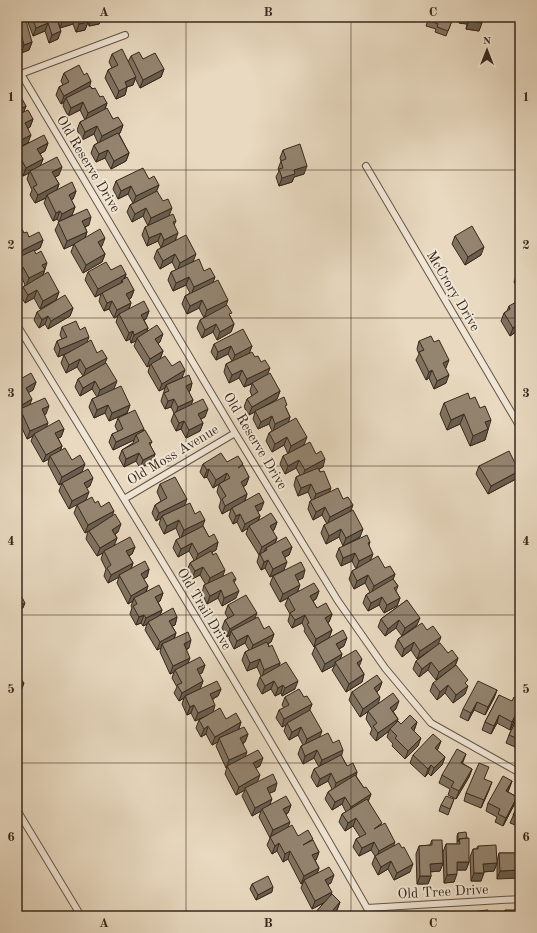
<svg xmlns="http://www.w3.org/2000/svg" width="537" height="933" viewBox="0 0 537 933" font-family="'Old Standard TT',serif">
	<rect width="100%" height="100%" fill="#e8d9c0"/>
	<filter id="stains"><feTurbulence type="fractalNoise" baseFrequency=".005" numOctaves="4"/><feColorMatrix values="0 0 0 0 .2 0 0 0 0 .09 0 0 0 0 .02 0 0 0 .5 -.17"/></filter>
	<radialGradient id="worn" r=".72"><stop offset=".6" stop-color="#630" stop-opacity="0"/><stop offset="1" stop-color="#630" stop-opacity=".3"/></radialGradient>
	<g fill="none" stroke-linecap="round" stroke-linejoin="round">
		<g stroke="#655544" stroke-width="8">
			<path id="minor" d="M21,74L235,433L338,601L385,668L431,723L520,773
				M18,75L125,35
				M366,166L520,427
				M17,325C136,518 255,711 367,908L520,899
				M124,499L235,433
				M17,810L81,916"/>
		</g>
		<use href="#minor" stroke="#f0e6d6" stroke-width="6"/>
	</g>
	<path fill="#7f7261" stroke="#39291b" d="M17,17L32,42L29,50L21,53L18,41Z
		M26,17H56L58,39L49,43L45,31L33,36Z
		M57,17H102L99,24L89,26L88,22L85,30L76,32L73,24L60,28Z
		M429,17L453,18L446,36L435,32L436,29L426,26Z
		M459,17H483L479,31L466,29L467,24L459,23Z
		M112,54L128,62L131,56L143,59L164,69L161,77L140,88L135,78L133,85L127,87L125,95L116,99L105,78L108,70L112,68L109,62Z
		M64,73L90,86L100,97L107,103L105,109L113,119L123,125L120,133L119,134L129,153L126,161L111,169L105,158L96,162L91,153L94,145L98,143L94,134L82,140L77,130L80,122L85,120L80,110L68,116L63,106L64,102L61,104L56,95L59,87L63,85L61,81Z
		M17,99L26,106L23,113L33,119L30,127L28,128V143H48L45,151L40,154L43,159L40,166L59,175L55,177L59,184L57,190L76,191L73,199L71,200L75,207L72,215L89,225L85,227L87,232L85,238L102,246L101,247L105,254L102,262L83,273L71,252L74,244L64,249L55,230L59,222L57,219L53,221L44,203L46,198L35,203L30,195L32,190L27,179L29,173L23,176L17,165V149L28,144L17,148Z
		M283,150L304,174L294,177L292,182L279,186L276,177L279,171L278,169L281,161L280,158Z
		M149,179L159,185L156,191L169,216L162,219L176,221L174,225L176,240L194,262L204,271L215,277L212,283L225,306L234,324L231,332L217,340L213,332L202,338L197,328L200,320L204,318L199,308L187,314L182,304L185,296L190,293L186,285L173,291L168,280L171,272L176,270L172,262L160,269L154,258L157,250L170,244L161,248L158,241L147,246L142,235L145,227L148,226L143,216L132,222L127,212L130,205L133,203L128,194L118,199L113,189L116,181Z
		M17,228L29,237L43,240L40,248L34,251L45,269L43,275L59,292L56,300L40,309L34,298L25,303L20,295L23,287L25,285L21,275L17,277Z
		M455,236L481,255L465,265L452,244Z
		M111,270L126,274L125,279L134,290L131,298L129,299L131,303L129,309L149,311L146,319L144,320L148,328L147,331L160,342L158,344L163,351L160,359L172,366L182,378L192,383L190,391H188L193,400L191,404L205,417L200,419L203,423L200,431L186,438L181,429L176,431L171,421L174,413L171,407L165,409L161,401L165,388L159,391L148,372L150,365L147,367L134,346L136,341L131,343L130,339L126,341L116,322L118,316L114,318L109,309L104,311L99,301L101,294L95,297L85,280L88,272Z
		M520,272V292L514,282L517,274Z
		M509,306L520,329L510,336L501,321L504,313L507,311Z
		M73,308L70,316L48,329L45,324L39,328L34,320L37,312Z
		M62,327L87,343L97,353L107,358L104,364L114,389L130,405L127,413L109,421L105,413L94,418L89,407L92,399L97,397L92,389L80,396L75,387L78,379L83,376L77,367L66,373L61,363L64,355L72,351L58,357L54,349L57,341L62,339L60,335Z
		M419,341L446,368H445L446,383L434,389L429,378L426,380L416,360L419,354L417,349Z
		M214,344L252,346L249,353L255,357L280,391L277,399L259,409L286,408L290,417L288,422L304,445L323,467L319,469L330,492L343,499L351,511L360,537L343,546L339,537L326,544L321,533L324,525L327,524L322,515L313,520L308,509L310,501H312L308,492L298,496L294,485L296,477L300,475L296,468L285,474L280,464L283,456L288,454L284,445L272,452L266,441L269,433L272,431L269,424L258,429L253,419L255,412L249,415L244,407L247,399L252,396L250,391L252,384L244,387L239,378L229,383L224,372L226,364L232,361L228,354L216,360L211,352Z
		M17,371L18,381L36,382L33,390L28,392L30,405L46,414L44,415L46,427L64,429L61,437L58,438L62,446L60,451L72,460L82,472L59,485L48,464L49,459L43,462L31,441L33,436L27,439L17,417L19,413L17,414Z
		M470,399L480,408L488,429L485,440L470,446L460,424L447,430L440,414L444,403Z
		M118,418L144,429L143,431L152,442L150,445L155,454L152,462L140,468L136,461L124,467L119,458L122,450L133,443L134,440L113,450L109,442L112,434L118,432L115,426Z
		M227,462L243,464L242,465L249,477L246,485L243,487L247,494L245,501L261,510L257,511L260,516L258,521L277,522L274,530L272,531L277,538L275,543L292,547L289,555L285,557L284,570L270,577L265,568L261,570L257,562L259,555L246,534L248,528L242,532L237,522L233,524L229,516L231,509L222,514L219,507L221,500L217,492L219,484L213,488L207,477L204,478L200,472L203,464Z
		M479,466L516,479L488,494L476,474Z
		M62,483L90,486L86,488L69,509L59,491Z
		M160,484L195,514L203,526L209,537L218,542L216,550L212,552L223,576L236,579L234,583L236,598L222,606L218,598L207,604L202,593L204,585H206L200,575L192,579L187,571L190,563L194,560L189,551L178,557L173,548L176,540L180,538L176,528L164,534L159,524L161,518L156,521L152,513L155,505L161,501L157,492Z
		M95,503L112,516L118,532L115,534L117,538L114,545L135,547L132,554L129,556L133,563L131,569H149L147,577L143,579L148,586L146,592L163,593L160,601L158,602L162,610L160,615L177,617L175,625L172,626L176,633L174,639L189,648L186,650L188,663L205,665L202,673L199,674L203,681L200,689H221L218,696L213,699V712L226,719L241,722L239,729L248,734L245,742L243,744L245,757L260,766L256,768L257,782L275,791L269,793L270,805H291L288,813L286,814L288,828L298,836L313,839L312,840L319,852L316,860H315L319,868L317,873L331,883L328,884L331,895L340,902L337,910L336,912L340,916H313L314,914L324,903L312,909L301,888L303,883L301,884L288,859L283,862L277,851L272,854L267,845L270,838L259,817L261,811L252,816L242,796L245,790L236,795L225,774L227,767L226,768L216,746L218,742L212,745L206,734L201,737L196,728L199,720L203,717L195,721L191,713L187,715L182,704L184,698L179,701L174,693L177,687L172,678L174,672L170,674L160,652L161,648L157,650L145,630L147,624L143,626L141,623L136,625L130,614L132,608L131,606L133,601L128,604L117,583L119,577L108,583L104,576L106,569L101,559L103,553L97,556L86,539L88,531L85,533L74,513L77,505Z
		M370,542L369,545L371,561L395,574L393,579L398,586L396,591L400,598L397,606L384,613L379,605L368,611L363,603L366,595L370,592L365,583L354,589L349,579L352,571L360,567L356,569L352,561L341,566L336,556L339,548Z
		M273,576L303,578L298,580V592L319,591L316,599L313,601L317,608L332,614L329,622L328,623L332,630L329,638L344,646L339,649L342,654L340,660L360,667L364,674L362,682L346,692L332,670L335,665L322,672L312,654L315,647H314L304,631L305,629L302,623L292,628L288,621L290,614L285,605L288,598L280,602L270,584Z
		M407,600L417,625L403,636L438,645L448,653L458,658L455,666L436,680L428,670L419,677L413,669L416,661L427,653L417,659L411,650L402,657L395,647L398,639L402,636L396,628L385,636L378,627L381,619Z
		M228,605L254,619L264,629L274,634L271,642L268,644L280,663L279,666L295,689L282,696L281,693L275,696L271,689L262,694L257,685L260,677L261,676L257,667L247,671L242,660L245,652L249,650L245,643L234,649L229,639L230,635L227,637L222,628L225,620L228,618L225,613Z
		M382,682L379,690L377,692L378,705L396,709L393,711L398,719L397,722L401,724L417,722L414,731L418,746L405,759L392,746L393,744L387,737L389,731L376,741L370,734L372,729L366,719L368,711L377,705L360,717L349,700L352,692Z
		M433,683L467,685L465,694L453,703L445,693L437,700L430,691Z
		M497,690L494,698L485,715L474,710L468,721L460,717L463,709Z
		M499,695L520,708L510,730L497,723L491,734L482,730L485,722Z
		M285,697H304L312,704L309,711L320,737L333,743L341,755L347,766L357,772L356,776L364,788L371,794L368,801L393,847L410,872L394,880L388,869L378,875L372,864L375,856L371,850L359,856L353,847L356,839L360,837L353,826L345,831L339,822L342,814L346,812L342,804L332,810L325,799L328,792L332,789L328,781L317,787L311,777L314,769L319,767L314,758L303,764L298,754L301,746L303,745L298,735L289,740L284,731L286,725L282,727L276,718L279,710L284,708L282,705Z
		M520,712V740L519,739L515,747L506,743L509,735Z
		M441,741L437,750L445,757L442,765L431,776L428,773L425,777L410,763L413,755Z
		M463,762L462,763L472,769L469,777L456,799L448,795L450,789L439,783L442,775Z
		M485,779L489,790L481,808L464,801L466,793Z
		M512,781L508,792L517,797L514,805L503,826L495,822L497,817L486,811L488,803Z
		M454,799L448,815L439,811L441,805Z
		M520,800V827L510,823Z
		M458,833L467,838L469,862L466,870H457L454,882L444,883L443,852L446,844H457V836Z
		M432,840L443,863L440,871L430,872L431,876L428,884H417L416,854L419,846L430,845Z
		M478,846L497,863L494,871L484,872L481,881H471L470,857L473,849H476Z
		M499,853H520L497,879V861Z
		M252,884L272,892L256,900L250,889Z
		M505,910L515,916H502Z"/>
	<path fill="#685d4f" stroke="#39291b" d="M73,17H76L73,24L60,28L63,20Z
		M98,17H102L99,24L89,26L92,19Z
		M461,17H470L467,24L459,23Z
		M469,21L482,23L479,31L466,29Z
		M88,22L85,30L76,32L79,24Z
		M48,23L45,31L33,36L36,28Z
		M61,31L58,39L49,43L52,35Z
		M21,33L18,41H17V34Z
		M32,42L29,50L21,53L24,45Z
		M164,69L161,77L140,88L143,80Z
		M136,77L133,85L127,87L125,95L116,99L119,91L125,82Z
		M91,81L89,89L66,98L64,102L61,104L64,96Z
		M83,102L80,110L68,116L71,108Z
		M107,103L104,111L85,121L88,113Z
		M26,106L23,114L17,117V111Z
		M33,119L30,127L22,130L25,123Z
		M123,125L120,133L99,144L102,136Z
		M97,126L94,134L82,140L85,132Z
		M31,135L28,143L17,148V142Z
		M48,143L45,151L34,157L37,149Z
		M108,150L105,158L96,162L99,154Z
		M129,153L126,161L111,169L114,161Z
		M43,159L40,167L30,171L29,173L23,176L26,168Z
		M307,166L304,174L294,177L292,182L279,186L282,178L294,170Z
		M62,167L59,175L49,180L52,172Z
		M59,184L56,192L47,195L46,198L35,203L38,195Z
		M159,185L156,193L133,204L136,196Z
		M131,186L128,194L118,199L121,191Z
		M76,191L73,199L66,203L69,195Z
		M75,207L72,215L59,222L62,214Z
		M146,208L143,216L132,222L135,214Z
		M172,208L169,216L148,226L151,218Z
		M60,211L57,219L53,221L56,213Z
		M91,217L89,225L79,229L82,221Z
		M20,220L17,227V222Z
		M87,232L84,240L64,249L67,241Z
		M161,233L158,241L147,246L149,238Z
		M178,233L175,241L161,248L164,240Z
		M105,238L102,246L95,250L98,242Z
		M43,240L40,248L17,260V253Z
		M484,247L481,255L465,265L468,257Z
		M105,254L102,262L83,273L86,265Z
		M175,254L172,262L160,269L163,261Z
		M196,254L193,262L177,271L180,263Z
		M47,263L42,278L26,286L29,278L42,265Z
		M23,267L21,275L17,277V271Z
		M126,274L123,282L122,280L121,283L95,297L98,289Z
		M189,277L186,285L173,291L176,283Z
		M215,277L212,285L191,295L194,287Z
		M37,290L34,298L25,303L28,295Z
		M134,290L131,298L123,302L126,294Z
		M59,292L56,300L40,309L43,301Z
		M202,300L199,308L187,314L190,306Z
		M228,300L225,308L204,318L207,310Z
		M112,301L109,309L104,311L107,303Z
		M131,303L128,311L119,314L118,316L114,318L117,310Z
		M73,308L70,316L48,329L51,321Z
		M149,311L146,319L139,323L141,315Z
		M48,316L45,324L39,328L42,320Z
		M520,323V329L510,336L513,328Z
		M216,324L213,332L202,338L205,330Z
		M234,324L231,332L217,340L220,332Z
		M148,328L145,336L137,338L136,341L131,343L134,335Z
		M133,331L130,339L126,341L129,333Z
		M163,334L160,342L153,347L155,339Z
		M89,337L86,345L58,357L60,349Z
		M231,346L228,354L216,360L218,352Z
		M252,346L249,354L232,363L235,355Z
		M163,351L160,359L147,367L150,359Z
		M107,358L104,366L83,377L86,369Z
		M21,359L18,367H17V361Z
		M80,359L77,367L66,373L69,365Z
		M449,360L446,368L440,371L443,363Z
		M270,368L267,376L244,387L247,379Z
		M185,370L182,378L166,385L165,388L159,391L162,384Z
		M242,370L239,378L229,383L232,375Z
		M432,370L429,378L426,380L429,372Z
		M449,375L446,383L434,389L437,381Z
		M19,376L17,382V377Z
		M95,381L92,389L80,396L83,388Z
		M117,381L114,389L97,398L100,390Z
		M36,382L33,390L23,396L26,388Z
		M192,383L190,391L183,394L186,386Z
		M280,391L277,399L249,415L252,407Z
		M32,399L29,407L20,409L19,413L17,414V408Z
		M174,399L171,407L165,409L168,401Z
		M193,400L190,408L175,415L178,407Z
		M108,405L105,413L94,418L97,410Z
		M130,405L127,413L109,421L112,413Z
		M49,406L46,414L39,417L42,409Z
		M208,409L205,417L195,422L198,414Z
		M464,414L460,424L447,430L451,420Z
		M272,416L269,424L258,429L261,422Z
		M290,417L288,424L273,432L275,424Z
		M491,420L485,440L470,446L473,436L485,422Z
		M184,421L181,429L176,431L179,423Z
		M48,423L45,431L34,434L33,436L27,439L30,431Z
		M203,423L200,431L186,438L189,430Z
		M64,429L61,437L53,441L55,433Z
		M144,429L141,437L136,435L134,440L113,450L116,442Z
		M287,437L284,445L272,452L275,444Z
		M307,437L304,445L288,454L291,446Z
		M62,446L59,454L50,456L49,459L43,462L46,455Z
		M139,453L136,461L124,467L126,459Z
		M155,454L152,462L140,468L143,460Z
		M325,459L323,467L302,478L305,470Z
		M299,460L296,468L285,474L288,466Z
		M85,464L82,472L59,485L62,477Z
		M209,469L207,477L204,478L207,470Z
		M519,471L516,479L488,494L491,486Z
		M227,473L224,481L213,488L216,480Z
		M249,477L246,485L238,489L241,482Z
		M93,478L90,486L81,491L84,483Z
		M311,484L308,492L298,496L301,488Z
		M331,488L328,496L313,502L316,494Z
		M89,492L86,500L69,509L72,501Z
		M247,494L244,502L232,508L231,509L222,514L225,506Z
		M187,499L184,507L162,516L161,518L156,521L159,513Z
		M264,502L261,510L252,514L255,506Z
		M353,505L350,513L327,525L330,517Z
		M325,507L322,515L313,520L316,512Z
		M114,511L111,519L85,533L88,525Z
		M240,514L237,522L233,524L236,516Z
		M260,516L257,524L249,526L248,528L242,532L245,524Z
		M179,520L176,528L164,534L167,526Z
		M205,520L202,528L181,538L184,530Z
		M277,522L274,530L267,534L270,526Z
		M121,524L118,532L109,538L112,530Z
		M341,529L339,537L326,544L329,536Z
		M363,529L360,537L343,546L346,538Z
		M117,538L114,546L104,551L103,553L97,556L100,548Z
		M277,538L274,546L266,548L264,552L259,555L262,547Z
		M218,542L216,550L195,562L198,554Z
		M192,543L189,551L178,557L181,549Z
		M135,547L132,554L123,559L126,551Z
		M292,547L289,555L279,560L282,552Z
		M355,553L352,561L341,566L343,558Z
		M373,554L370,562L356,569L359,561Z
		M268,560L265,568L261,570L264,562Z
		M287,562L284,570L270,577L273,569Z
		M133,563L130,571L119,575V577L108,583L111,575Z
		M203,567L200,575L192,579L195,571Z
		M149,569L147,577L138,582L141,574Z
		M225,570L222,578L207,586L210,578Z
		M305,570L303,578L292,583L295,575Z
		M395,574L392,582L371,594L374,586Z
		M368,575L365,583L354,589L357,581Z
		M300,585L297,593L280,602L283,594Z
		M148,586L145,594L134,598L133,601L128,604L131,596Z
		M221,590L218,598L207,604L210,596Z
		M239,591L236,598L222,606L224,598Z
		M319,591L316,599L307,604L310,596Z
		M163,593L160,601L153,605L155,597Z
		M382,597L379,605L368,611L371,603Z
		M400,598L397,606L384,613L387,605Z
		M25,603L23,608L17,612V607Z
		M162,610L159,618L148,622L147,624L143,626L146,618Z
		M257,613L254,621L231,631L230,635L227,637L230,629Z
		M332,614L329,622L322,626L325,618Z
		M144,615L141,623L136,625L139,617Z
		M305,615L302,623L292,628L295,620Z
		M177,617L175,625L166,629L169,621Z
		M420,618L417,625L402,636L405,628Z
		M399,620L396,628L385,636L388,629Z
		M332,630L329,638L314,647L316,639Z
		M176,633L173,641L162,644L161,648L157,650L160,642Z
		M274,634L271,642L250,653L253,645Z
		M248,635L245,643L234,649L237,641Z
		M441,637L438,645L417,659L420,651Z
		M347,638L344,646L333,652L336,644Z
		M191,640L189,648L181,652L184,644Z
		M414,642L411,650L402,657L404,649Z
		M342,654L339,662H335V665L322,672L325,664Z
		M190,658L187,666L175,670L174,672L170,674L173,666Z
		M458,658L455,666L436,680L439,672Z
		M260,659L257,667L247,671L250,663Z
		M362,659L359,667L357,663Z
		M431,662L428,670L419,677L422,669Z
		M280,663L277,671L262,678L264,670Z
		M205,665L202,673L194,677L197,669Z
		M364,674L362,682L346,692L349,684Z
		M203,681L200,689L185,696L184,698L179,701L182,693Z
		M274,681L271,689L262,694L265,686Z
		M298,681L295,689L282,696L285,688Z
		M382,682L379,690L371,696L374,688Z
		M24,683L22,689L20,690L18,695H17V690L18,687Z
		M283,685L281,693L275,696L278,688Z
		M448,685L445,693L437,700L440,692Z
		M468,686L465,694L453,703L456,695Z
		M221,689L218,696L207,701L210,694Z
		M497,690L494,698L485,715L488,707Z
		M380,697L378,705L360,717L363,709Z
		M399,701L396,709L387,716L390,708Z
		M477,702L474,710L468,721L471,713Z
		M312,704L309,712L287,723L286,725L282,727L284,719Z
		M194,705L191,713L187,715L190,707Z
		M215,705L213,713L195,721L198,713Z
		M520,706V709L510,730L512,722Z
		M499,715L497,723L491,734L494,726Z
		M398,719L395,727L390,729L389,731L376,741L378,733Z
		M241,722L238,730L219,738L218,742L212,745L215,737Z
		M417,722L414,730L408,736L411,728Z
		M208,726L206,734L201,737L204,729Z
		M301,727L298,735L289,740L292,732Z
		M322,731L319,739L304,747L307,739Z
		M248,734L245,742L237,746L240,738Z
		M421,738L418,746L405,759L408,751Z
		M441,741L438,749L432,756L435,748Z
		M317,750L314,758L303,764L305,756Z
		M343,750L341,758L319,768L322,760Z
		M247,752L244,760L226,768L229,760Z
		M466,754L463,762L458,771L461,763Z
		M445,757L442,765L431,776L434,768Z
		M263,758L260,766L250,771L253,763Z
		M431,765L428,773L425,777L428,769Z
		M472,769L469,777L456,799L459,791Z
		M357,772L354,780L334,791L336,783Z
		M331,773L328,781L317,787L320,779Z
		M260,775L257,783L245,788V790L236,795L239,787Z
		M512,781L509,789L504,799L506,791Z
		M492,782L489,790L481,808L484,800Z
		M277,783L275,791L264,796L267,788Z
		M371,794L368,802L348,815L351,807Z
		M345,797L342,804L332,810L335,802Z
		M517,797L514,805L503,826L506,818Z
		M272,799L269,807L262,809L261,811L252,816L255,808Z
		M291,805L288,813L280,817L283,809Z
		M356,818L353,826L345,831L348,823Z
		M290,822L287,830L270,838L273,830Z
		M374,842L371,850L359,856L362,848Z
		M395,842L392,850L376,859L379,851Z
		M279,843L277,851L272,854L275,846Z
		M290,851L288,859L283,862L285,854Z
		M319,852L316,860L309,863L312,855Z
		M391,861L388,869L378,875L381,867Z
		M457,862H469L466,870H454Z
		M443,863L440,871L427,872L430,864Z
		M497,863L494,871L480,872L483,864Z
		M413,864L410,872L394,880L397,873Z
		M319,868L316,876L304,880L303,883L301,884L304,876Z
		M520,870V878L497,879L500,871Z
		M474,873H484L481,881H471Z
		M457,874L454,882L444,883L447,875Z
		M334,875L331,883L323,887L325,880Z
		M420,876H431L428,884H417Z
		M273,887L272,892L256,900L258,895Z
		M332,892L329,900L312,909L315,901Z
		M340,902L337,910L332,916L333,910Z"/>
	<path fill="#948571" stroke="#39291b" d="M17,17H25L32,42L24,45L21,33L17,34Z
		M32,17H56L61,31L52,35L48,23L36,28Z
		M63,17H73L63,20Z
		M77,17H87L88,22L79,24Z
		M429,17H451L453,18L448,31L437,27L438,24L428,20Z
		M470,17H483L482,23L469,21Z
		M122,49L136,77L125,82L127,87L119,91L108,70L118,65L112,54Z
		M139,52L143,59L155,53L164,69L143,80L131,56Z
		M79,65L84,75L87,73L91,81L64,96L59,87L69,82L64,73Z
		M90,86L92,89L95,88L100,97L103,96L107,103L88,113L83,102L71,108L66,98Z
		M21,97L26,106L17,111V99Z
		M107,108L113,119L118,117L123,125L102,136L97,126L85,132L80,122Z
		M28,110L33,119L25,123L31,135L17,142V115Z
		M118,133L129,153L114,161L108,150L99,154L94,145Z
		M44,135L48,143L37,149L43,159L26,168L17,152V149Z
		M300,144L307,166L294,170L295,174L282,178L279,169L283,168L281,161L286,159L283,150Z
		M57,157L62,167L52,172L59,184L38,195L33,187L37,185L30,171Z
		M143,168L149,179L154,176L159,185L136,196L131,186L121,191L116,181Z
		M72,182L76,191L69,195L75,207L62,214L60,211L56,213L47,195Z
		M157,191L163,201L168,199L172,208L151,218L146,208L135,214L130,205Z
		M87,209L91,217L82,221L87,232L67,241L58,222Z
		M173,214L176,221L173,222L178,233L164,240L161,233L149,238L145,227Z
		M17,215L20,220L17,222Z
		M472,226L484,247L468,257L455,236Z
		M21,227L24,233L27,232L29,237L39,232L43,240L17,253V228Z
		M100,229L105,238L98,242L105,254L86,265L74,244Z
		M186,235L196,254L180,263L175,254L163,261L157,250Z
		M34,250L36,254L41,251L47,263L42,265L45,270L29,278L23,267L17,271V258Z
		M199,259L204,271L210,268L215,277L194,287L189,277L176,283L171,272Z
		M106,262L111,270L121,265L126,274L98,289L88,272Z
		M48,272L59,292L43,301L37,290L28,295L23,287Z
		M520,272V279L517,274Z
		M127,277L134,290L126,294L131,303L117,310L112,301L107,303L102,293L123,282L122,280Z
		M218,280L228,300L207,310L202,300L190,306L185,296Z
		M65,295L73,308L51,321L48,316L42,320L37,312Z
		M144,301L149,311L141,315L148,328L134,335L133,331L129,333L119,314Z
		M518,301L519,303H520V323L513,328L504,313L510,309L509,306Z
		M227,305L232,313L229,314L234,324L220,332L216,324L205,330L200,320Z
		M76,321L80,330L85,327L89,337L60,349L57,341L67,337L62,327Z
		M157,325L163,334L155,339L163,351L150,359L137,338Z
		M243,329L252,346L235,355L231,346L218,352L214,344Z
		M431,336L434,342L439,340L449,360L443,363L449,375L437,381L432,370L429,372L419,352L424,350L419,341Z
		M91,340L97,353L102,350L107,358L86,369L80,359L69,365L64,355Z
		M17,351L21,359L17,361Z
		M252,352L255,357L258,356L261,362L265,360L270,368L247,379L242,370L232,375L226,364Z
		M165,356L172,366L180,361L185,370L162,384L151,364Z
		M106,363L117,381L100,390L95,381L83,388L78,379Z
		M17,371L19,376L17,377Z
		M31,373L36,382L26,388L32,399L17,408V381Z
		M270,373L280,391L252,407L247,399L258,392L252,383Z
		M189,375L192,383L186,386L193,400L178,407L174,399L168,401L164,393L169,391L166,385Z
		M121,386L130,405L112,413L108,405L97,410L92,399Z
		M468,393L470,399L475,397L480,408L485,406L491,420L485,422L488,429L473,436L464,414L451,420L444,403Z
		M284,397L287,405L285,406L290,417L275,424L272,416L261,422L255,411Z
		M45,398L49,406L42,409L48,423L30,431L20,409Z
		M203,399L208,409L198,414L203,423L189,430L184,421L179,423L174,413Z
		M135,410L144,429L116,442L112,434L123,429L118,418Z
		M296,418L307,437L291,446L287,437L275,444L269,433Z
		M59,420L64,429L55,433L62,446L46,455L34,434Z
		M145,430L152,442L149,443L155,454L143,460L139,453L126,459L122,450L139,441L136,435Z
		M310,442L316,454L321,451L325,459L305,470L299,460L288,466L283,456Z
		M65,448L72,460L80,455L85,464L62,477L50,456Z
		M509,451L519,471L491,486L479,466Z
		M221,453L227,462L238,456L243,464L238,468L243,465L249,477L241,482L247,494L225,506L222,499L226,496L219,484L230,478L227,473L216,480L209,469L207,470L203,464Z
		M318,468L320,472L324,471L331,488L316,494L311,484L301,488L296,477Z
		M88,469L93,478L84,483L89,492L72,501L62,483Z
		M175,477L187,499L159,513L155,505L167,498L160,484Z
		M338,488L343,499L348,497L353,505L330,517L325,507L316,512L310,501Z
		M259,493L264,502L255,506L260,516L245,524L240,514L236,516L232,508Z
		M92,497L95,503L98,501L101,507L109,502L114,511L88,525L77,505Z
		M190,503L195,514L200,511L205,520L184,530L179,520L167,526L162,516Z
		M353,510L363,529L346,538L341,529L329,536L324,525Z
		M271,513L277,522L270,526L277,538L262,547L249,526Z
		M115,514L121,524L112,530L117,538L100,548L89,531Z
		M203,526L209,537L214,534L218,542L198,554L192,543L181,549L176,540Z
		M367,535L370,542L368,543L373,554L359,561L355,553L343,558L339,548Z
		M130,537L135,547L126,551L133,563L111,575L107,568L111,565L104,551Z
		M286,537L292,547L282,552L287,562L273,569L268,560L264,562L260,554L267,550L266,548Z
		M211,551L213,555L216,553L225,570L210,578L203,567L195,571L190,563Z
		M378,556L385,568L390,566L395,574L374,586L368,575L357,581L352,571Z
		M145,561L149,569L141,574L148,586L131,596L119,575Z
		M301,562L305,570L295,575L300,585L283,594L273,576Z
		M232,572L236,579L233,580L239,591L224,598L221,590L210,596L204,585Z
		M393,579L398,586L394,588L400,598L387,605L382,597L371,603L366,595Z
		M314,583L319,591L310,596L317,608L326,603L332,614L325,618L332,630L316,639L307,624L309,623L305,615L295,620L290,613L295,610L288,597Z
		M159,585L163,593L155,597L162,610L146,618L144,615L139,617L133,606L137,604L134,598Z
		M19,592L25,603L17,607V593Z
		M246,595L257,613L230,629L225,620L234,615L228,605Z
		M407,600L420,618L405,628L399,620L388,629L381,619Z
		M173,608L177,617L169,621L176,633L160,642L148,622Z
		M258,617L264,629L269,626L274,634L253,645L248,635L237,641L231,631Z
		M422,623L427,630L433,626L441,637L420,651L414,642L404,649L398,639Z
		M343,630L347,638L336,644L342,654L325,664L315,646Z
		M188,632L191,640L184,644L190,658L173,666L162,644Z
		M267,642L269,647L272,645L280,663L264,670L260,659L250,663L245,652Z
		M440,643L448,653L452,650L458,658L439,672L431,662L422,669L416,661Z
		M356,650L362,659L357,663L364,674L349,684L335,662Z
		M200,657L205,665L197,669L203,681L182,693L177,685L182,683L175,670Z
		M286,662L298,681L285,688L283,685L278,688L274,681L265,686L260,677Z
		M456,665L468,680L465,683L468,686L456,695L448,685L440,692L433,683Z
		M18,675L24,683L18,687L20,689L17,691V676Z
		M377,675L382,682L374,688L380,697L363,709L352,692Z
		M217,681L221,689L210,694L215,705L198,713L194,705L190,707L185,696Z
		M478,681L497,690L488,707L477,702L471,713L463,709Z
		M299,689L304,697L307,696L312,704L284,719L279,710L289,705L285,697Z
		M393,693L399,701L390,708L398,719L378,733L373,726L377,723L368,711Z
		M499,695L512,701L514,697L520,700V706L512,722L499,715L494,726L485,722Z
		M220,708L226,719L236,713L241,722L215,737L208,726L204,729L199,720Z
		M310,710L322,731L307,739L301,727L292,732L287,723Z
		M520,712V734L518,739L509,735Z
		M410,715L417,722L411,728L421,738L408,751L395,738L397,736L390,729L398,721L401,724Z
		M244,727L248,734L240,738L247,752L229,760L219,738Z
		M328,733L333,743L339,740L343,750L322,760L317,750L305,756L301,746Z
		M433,734L441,741L435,748L445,757L434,768L431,765L428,769L413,755Z
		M457,749L466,754L461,763L472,769L459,791L451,787L454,782L442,775Z
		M258,750L263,758L253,763L260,775L239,787L227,766Z
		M341,755L347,766L353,763L357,772L336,783L331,773L320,779L314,769Z
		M479,763L489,767L484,779L492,782L484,800L466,793Z
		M273,774L277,783L267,788L272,799L255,808L245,788Z
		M355,775L364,788L366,787L371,794L351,807L345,797L335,802L328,792Z
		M503,776L512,781L506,791L517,797L506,818L498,814L500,809L488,803Z
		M286,796L291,805L283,809L290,822L273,830L262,809Z
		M446,796L454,799L450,809L441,805Z
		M367,799L382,823L374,829L385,823L395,842L379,851L374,842L362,848L356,839L366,834L356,818L348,823L342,814Z
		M520,800V818L513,815Z
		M292,825L298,836L308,830L313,839L303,845L313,840L319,852L312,855L319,868L304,876L290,851L285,854L279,843L275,846L270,837Z
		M466,832L467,838L459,839L458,842V833Z
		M469,838V862H457V874L447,875L446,844H460L459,839Z
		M432,840H442L443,863L430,864L431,876H420L419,846L432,845Z
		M399,843L402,848L404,847L413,864L397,873L391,861L381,867L375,856Z
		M496,845L497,863L483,864L484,873H474L473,849H478V846Z
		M499,853H520V870L500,871Z
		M329,867L334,875L325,880L332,892L315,901L304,880Z
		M268,876L273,887L258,895L252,884Z
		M332,894L340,902L333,910L340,916H316L314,914Z
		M488,910V916H478V911Z
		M505,910H515V916H505Z
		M438,913H448V916H438Z
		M412,915H422V916H412Z"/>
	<path fill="none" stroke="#39291b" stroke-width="1" stroke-opacity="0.55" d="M186,17V916M351,17V916M17,170H520M17,318H520M17,466H520M17,615H520M17,763H520"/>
	<g text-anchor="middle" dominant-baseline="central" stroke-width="4" stroke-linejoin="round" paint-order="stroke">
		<g font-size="14" fill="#39291b" stroke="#f0e6d6">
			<text transform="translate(88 164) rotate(59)">Old Reserve Drive</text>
			<text transform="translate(453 291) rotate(59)">McCrory Drive</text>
			<text transform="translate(255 441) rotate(59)">Old Reserve Drive</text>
			<text transform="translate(173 455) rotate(-31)">Old Moss Avenue</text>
			<text transform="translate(204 609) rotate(59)">Old Trail Drive</text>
			<text transform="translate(443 892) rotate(-3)">Old Tree Drive</text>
		</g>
	</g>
	<rect width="537" height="933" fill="none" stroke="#e8d9c0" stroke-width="44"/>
	<g transform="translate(487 50)" stroke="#f0e6d6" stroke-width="3" paint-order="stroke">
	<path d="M0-3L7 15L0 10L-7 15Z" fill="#39291b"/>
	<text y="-6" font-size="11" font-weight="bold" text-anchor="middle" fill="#39291b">N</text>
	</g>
	<rect x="22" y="22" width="493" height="889" fill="none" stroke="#39291b" stroke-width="1.5"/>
	<g font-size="13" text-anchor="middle" font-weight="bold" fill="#39291b">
		<text x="104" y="16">A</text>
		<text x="268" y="16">B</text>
		<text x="433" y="16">C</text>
		<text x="11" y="101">1</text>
		<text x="526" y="101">1</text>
		<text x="11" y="249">2</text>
		<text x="526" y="249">2</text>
		<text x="11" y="397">3</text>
		<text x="526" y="397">3</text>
		<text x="11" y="545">4</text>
		<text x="526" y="545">4</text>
		<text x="11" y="693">5</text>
		<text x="526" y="693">5</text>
		<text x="11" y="841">6</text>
		<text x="526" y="841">6</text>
		<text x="104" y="927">A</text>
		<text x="268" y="927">B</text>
		<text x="433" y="927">C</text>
	</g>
	<rect width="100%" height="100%" filter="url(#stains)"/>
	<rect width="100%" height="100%" fill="url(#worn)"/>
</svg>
